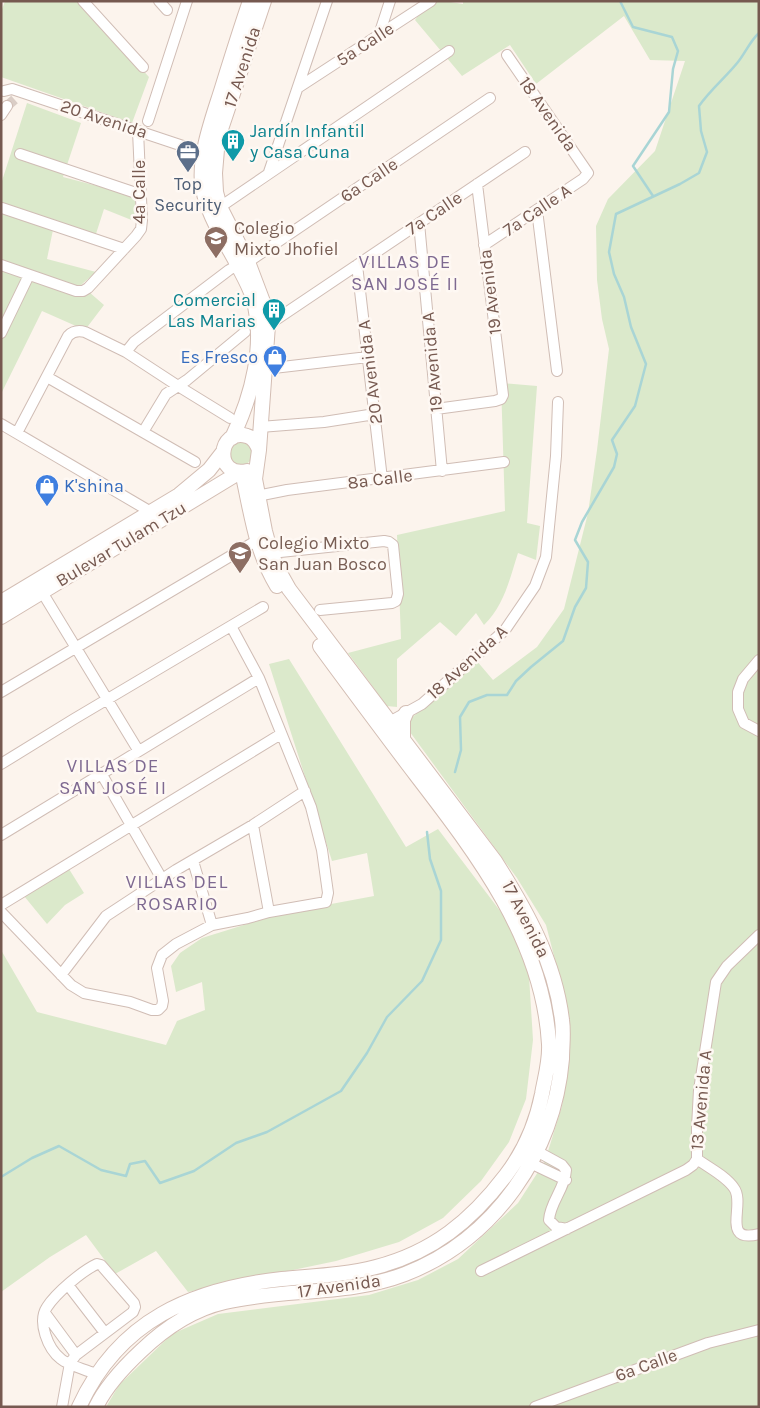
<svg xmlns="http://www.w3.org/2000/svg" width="760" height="1408" viewBox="0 0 760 1408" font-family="Karla,sans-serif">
	<rect width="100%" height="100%" fill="#fcf4ed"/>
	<path fill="#dbe9cb" d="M5,1H78L149,77L132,123L1,77V12Z
		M429,1H444L463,4V1H759V1407H106L119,1385L172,1334L218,1314L369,1295L418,1280L458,1259L518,1203L545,1161L562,1106L566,1083L569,1032L561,983L546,925L517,878L407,728L410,719L416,714L476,660L493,680L537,647L564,609L588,513L597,450L609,349L602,319L597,280L596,226L608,199L655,151L685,61L650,60L624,16L536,84L510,45L462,76L415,20Z
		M27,103L81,123L63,177L136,196L134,221L104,209L94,240L54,225L47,259L96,272L81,285L104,305L85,330L42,311L1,394V184Z
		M501,383L537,386L527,523L540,526L536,560L518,553C510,578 504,606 484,625L476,613L456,636L440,622L397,659V707L387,706L348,653L401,639L397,535L505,511Z
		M229 453a12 12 0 1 1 24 0a12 12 0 1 1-24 0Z
		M289,659L406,847L438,829L510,924L529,976L533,1040L526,1099L509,1142L481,1181L443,1218L399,1242L336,1261L188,1292L156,1251L115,1274L86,1235L50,1257L1,1292V950L37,1012L166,1045L177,1021L205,1010L202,982L176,992L171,966L180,953L202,938L283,913L374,896L367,853L332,861L269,664Z
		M69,869L84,893L65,905L47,924L24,896Z"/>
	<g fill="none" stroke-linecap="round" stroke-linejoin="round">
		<path stroke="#a9d5d5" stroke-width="2.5" d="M620,1L633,27L672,37L678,51L673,69L669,112L633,166L653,196
			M455,772L461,750L460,717L469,702L487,695H507L516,681L531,667L563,641L575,607L586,588L588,562L575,540L582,522L614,467L617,454L612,440L635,406L646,364L631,327L624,297L614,274L609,252L616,214L680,184L699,173L707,152L701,131L699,106C710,90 726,77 738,62C746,52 750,41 759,33
			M1,1177L32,1158L59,1146L101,1170L126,1176L130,1164L145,1161L160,1183L194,1171L236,1143L267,1132L341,1091L367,1053L387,1017L422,981L441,940V891L430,859L427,832"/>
		<path stroke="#dacdc6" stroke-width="10" stroke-dasharray="10 5" stroke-linecap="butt" d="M7,106L15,99"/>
		<g stroke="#d0bdb5" stroke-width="12">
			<path id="street" d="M83,1L143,67
				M159,1L167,10
				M379,35L390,1
				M299,87L431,1
				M4,91L12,89L204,153
				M1,115L7,106
				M148,121L187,1
				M20,154L136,193H141
				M269,172L327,1
				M220,207L449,51
				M2,208L124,249
				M537,210L557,371
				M419,223L442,471
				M484,245L583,179L588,173L507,55
				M248,262L490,98
				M1,265L76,291H83L88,288L136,236L141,229L142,220L138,131
				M357,265L382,479
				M268,325L525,152
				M1,333L29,275
				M126,352L134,342L229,270L238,265
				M265,369L368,357
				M47,377L195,462
				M436,409L495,401L501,399L503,395L477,184
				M1,424L151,512
				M260,427L324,422L375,414
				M143,432L166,394L187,380L245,332
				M17,433L68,336C73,331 78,330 85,332L126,352L178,386L230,418
				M257,496L287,490L504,462
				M271,553L384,541L389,542L393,545L398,594L396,601L392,603L320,610
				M39,587L138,750
				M759,660L743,679L738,692V709L744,723L759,731
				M1,692L256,541
				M384,725L422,704L505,630L535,586L546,557L556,456L558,402
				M1,764L74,719L263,607
				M101,773L162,879
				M253,825L269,912
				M1,835L259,678
				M193,861L212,925
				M1,905L281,734
				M1,912L71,985L84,993L130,1002L152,1010H158L162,1006L163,1001L157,968L162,955L176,944L212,925L248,918L269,912L326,902L328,893L322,850L311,807L259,678L231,626
				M61,975L106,916L176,870L253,825L305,791
				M531,1148L562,1165L566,1170C565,1189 550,1202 549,1220L556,1227L567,1229
				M697,1159C709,1168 726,1176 734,1188C746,1204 720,1244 759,1234
				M526,1161L566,1180
				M481,1271L686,1170L693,1165L697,1159V1127L699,1090L716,982L727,966L759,935
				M68,1285L105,1333
				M45,1313L76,1355
				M62,1407L70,1363L76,1355L133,1312L135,1307L134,1303L101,1265L97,1264C82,1271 56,1293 47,1307C37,1322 48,1349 61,1359C68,1365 86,1370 96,1374
				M535,1407L708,1343L759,1330"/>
		</g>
		<g stroke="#d3bdb3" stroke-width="16">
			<path id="secondary" d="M232,438C252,396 266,344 253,298C249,285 241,272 235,260C222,236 206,212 202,184C199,153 213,117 222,88C231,59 240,30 250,1
				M247,471C213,478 218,427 247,436C254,438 257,444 259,450
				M242,472C251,511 255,550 277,586
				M1,602L179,495L209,470L223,452
				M1,617L240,472
				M403,739V720L406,713
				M79,1407C119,1320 192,1289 282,1279C314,1276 345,1275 376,1267C433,1252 471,1221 506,1175C525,1150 536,1124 542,1094C545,1077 550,1061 549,1044C543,937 473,849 410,767C380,727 350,687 320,646
				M96,1407C106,1386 125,1366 141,1351C164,1329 194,1309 225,1302C284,1288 348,1296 405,1274C495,1239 554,1153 562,1059C562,1046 564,1033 562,1020C555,961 526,910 495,861L289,589L280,573L271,553L265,531L255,479L259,450L268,325L265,307L248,262L220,207L216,192L215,173L218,138L264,1"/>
		</g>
		<use href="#street" stroke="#fff" stroke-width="10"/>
		<use href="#secondary" stroke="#fff" stroke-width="14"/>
	</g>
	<defs>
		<g id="building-pin" transform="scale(1.25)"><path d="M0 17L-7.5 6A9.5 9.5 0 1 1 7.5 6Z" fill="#0f9aa8" stroke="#fef8f3"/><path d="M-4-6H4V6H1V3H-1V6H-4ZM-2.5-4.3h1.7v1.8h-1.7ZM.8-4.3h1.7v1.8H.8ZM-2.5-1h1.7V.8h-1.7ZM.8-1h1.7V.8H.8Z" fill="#fff"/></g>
		<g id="office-pin" transform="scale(1.25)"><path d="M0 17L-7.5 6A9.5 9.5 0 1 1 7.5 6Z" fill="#5c6f8a" stroke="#fef8f3"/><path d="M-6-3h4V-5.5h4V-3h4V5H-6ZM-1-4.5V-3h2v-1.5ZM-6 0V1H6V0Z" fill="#fff"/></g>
		<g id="school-pin" transform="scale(1.25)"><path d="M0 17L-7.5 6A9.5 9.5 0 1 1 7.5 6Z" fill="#8d6e63" stroke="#fef8f3"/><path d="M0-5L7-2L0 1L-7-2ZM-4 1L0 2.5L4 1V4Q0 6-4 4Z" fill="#fff"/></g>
		<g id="shop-pin" transform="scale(1.25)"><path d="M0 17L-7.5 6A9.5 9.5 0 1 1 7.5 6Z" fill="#3f7fe0" stroke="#fef8f3"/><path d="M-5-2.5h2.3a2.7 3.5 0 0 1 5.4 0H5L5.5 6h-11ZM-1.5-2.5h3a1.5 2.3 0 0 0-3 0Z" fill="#fff"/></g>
	</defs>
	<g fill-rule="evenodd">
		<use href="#building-pin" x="233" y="141"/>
		<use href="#office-pin" x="188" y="152"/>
		<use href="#school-pin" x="216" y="238"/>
		<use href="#building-pin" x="274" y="310"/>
		<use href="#shop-pin" x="275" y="357"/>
		<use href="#shop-pin" x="47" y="486"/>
		<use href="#school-pin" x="240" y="553"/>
	</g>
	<g text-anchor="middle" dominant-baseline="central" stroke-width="5" stroke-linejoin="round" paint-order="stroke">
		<g font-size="18" fill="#765950" stroke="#fef8f3">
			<text transform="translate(365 44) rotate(-33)">5a Calle</text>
			<text transform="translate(242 67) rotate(-72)">17 Avenida</text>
			<text transform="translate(548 114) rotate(55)">18 Avenida</text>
			<text transform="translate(104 119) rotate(18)">20 Avenida</text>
			<text transform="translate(369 180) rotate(-34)">6a Calle</text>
			<text transform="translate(139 192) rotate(-90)">4a Calle</text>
			<text transform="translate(537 210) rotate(-34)">7a Calle A</text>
			<text transform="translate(434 213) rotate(-34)">7a Calle</text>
			<text transform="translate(490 292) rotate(-97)">19 Avenida</text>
			<text transform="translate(432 362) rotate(-95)">19 Avenida A</text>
			<text transform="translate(370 372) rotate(-97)">20 Avenida A</text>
			<text transform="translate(380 479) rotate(-7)">8a Calle</text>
			<text transform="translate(121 544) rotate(-31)">Bulevar Tulam Tzu</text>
			<text transform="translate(467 662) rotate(-42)">18 Avenida A</text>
			<text transform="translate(526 919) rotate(63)">17 Avenida</text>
			<text transform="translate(701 1100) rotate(-85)">13 Avenida A</text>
			<text transform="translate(339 1286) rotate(-8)">17 Avenida</text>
			<text transform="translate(646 1365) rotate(-20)">6a Calle</text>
		</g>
		<g font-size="18" fill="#0d838f" stroke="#fef8f3" text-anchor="start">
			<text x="250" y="131">Jardín Infantil<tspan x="250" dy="21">y Casa Cuna</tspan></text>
			<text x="256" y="300" text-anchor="end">Comercial<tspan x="256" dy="21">Las Marias</tspan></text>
		</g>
		<g font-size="18" fill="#4e5e75" stroke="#fef8f3">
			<text x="188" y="184">Top<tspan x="188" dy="21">Security</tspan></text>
		</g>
		<g font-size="18" fill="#785e54" stroke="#fef8f3" text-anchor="start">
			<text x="234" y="228">Colegio<tspan x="234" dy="21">Mixto Jhofiel</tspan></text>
			<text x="258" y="543">Colegio Mixto<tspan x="258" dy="21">San Juan Bosco</tspan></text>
		</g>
		<g font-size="18" fill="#366cbe" stroke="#fef8f3" text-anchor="end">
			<text x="258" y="357">Es Fresco</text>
			<text x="64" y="486" text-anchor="start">K'shina</text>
		</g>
		<g font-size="19" letter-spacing="1" fill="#7e6991" stroke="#fef8f3">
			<text x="405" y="262">VILLAS DE<tspan x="405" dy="22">SAN JOSÉ II</tspan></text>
			<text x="113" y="766">VILLAS DE<tspan x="113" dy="22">SAN JOSÉ II</tspan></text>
			<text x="177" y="882">VILLAS DEL<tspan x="177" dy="22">ROSARIO</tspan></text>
		</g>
	</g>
	<rect width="760" height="1408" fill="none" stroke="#765950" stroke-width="5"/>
</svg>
